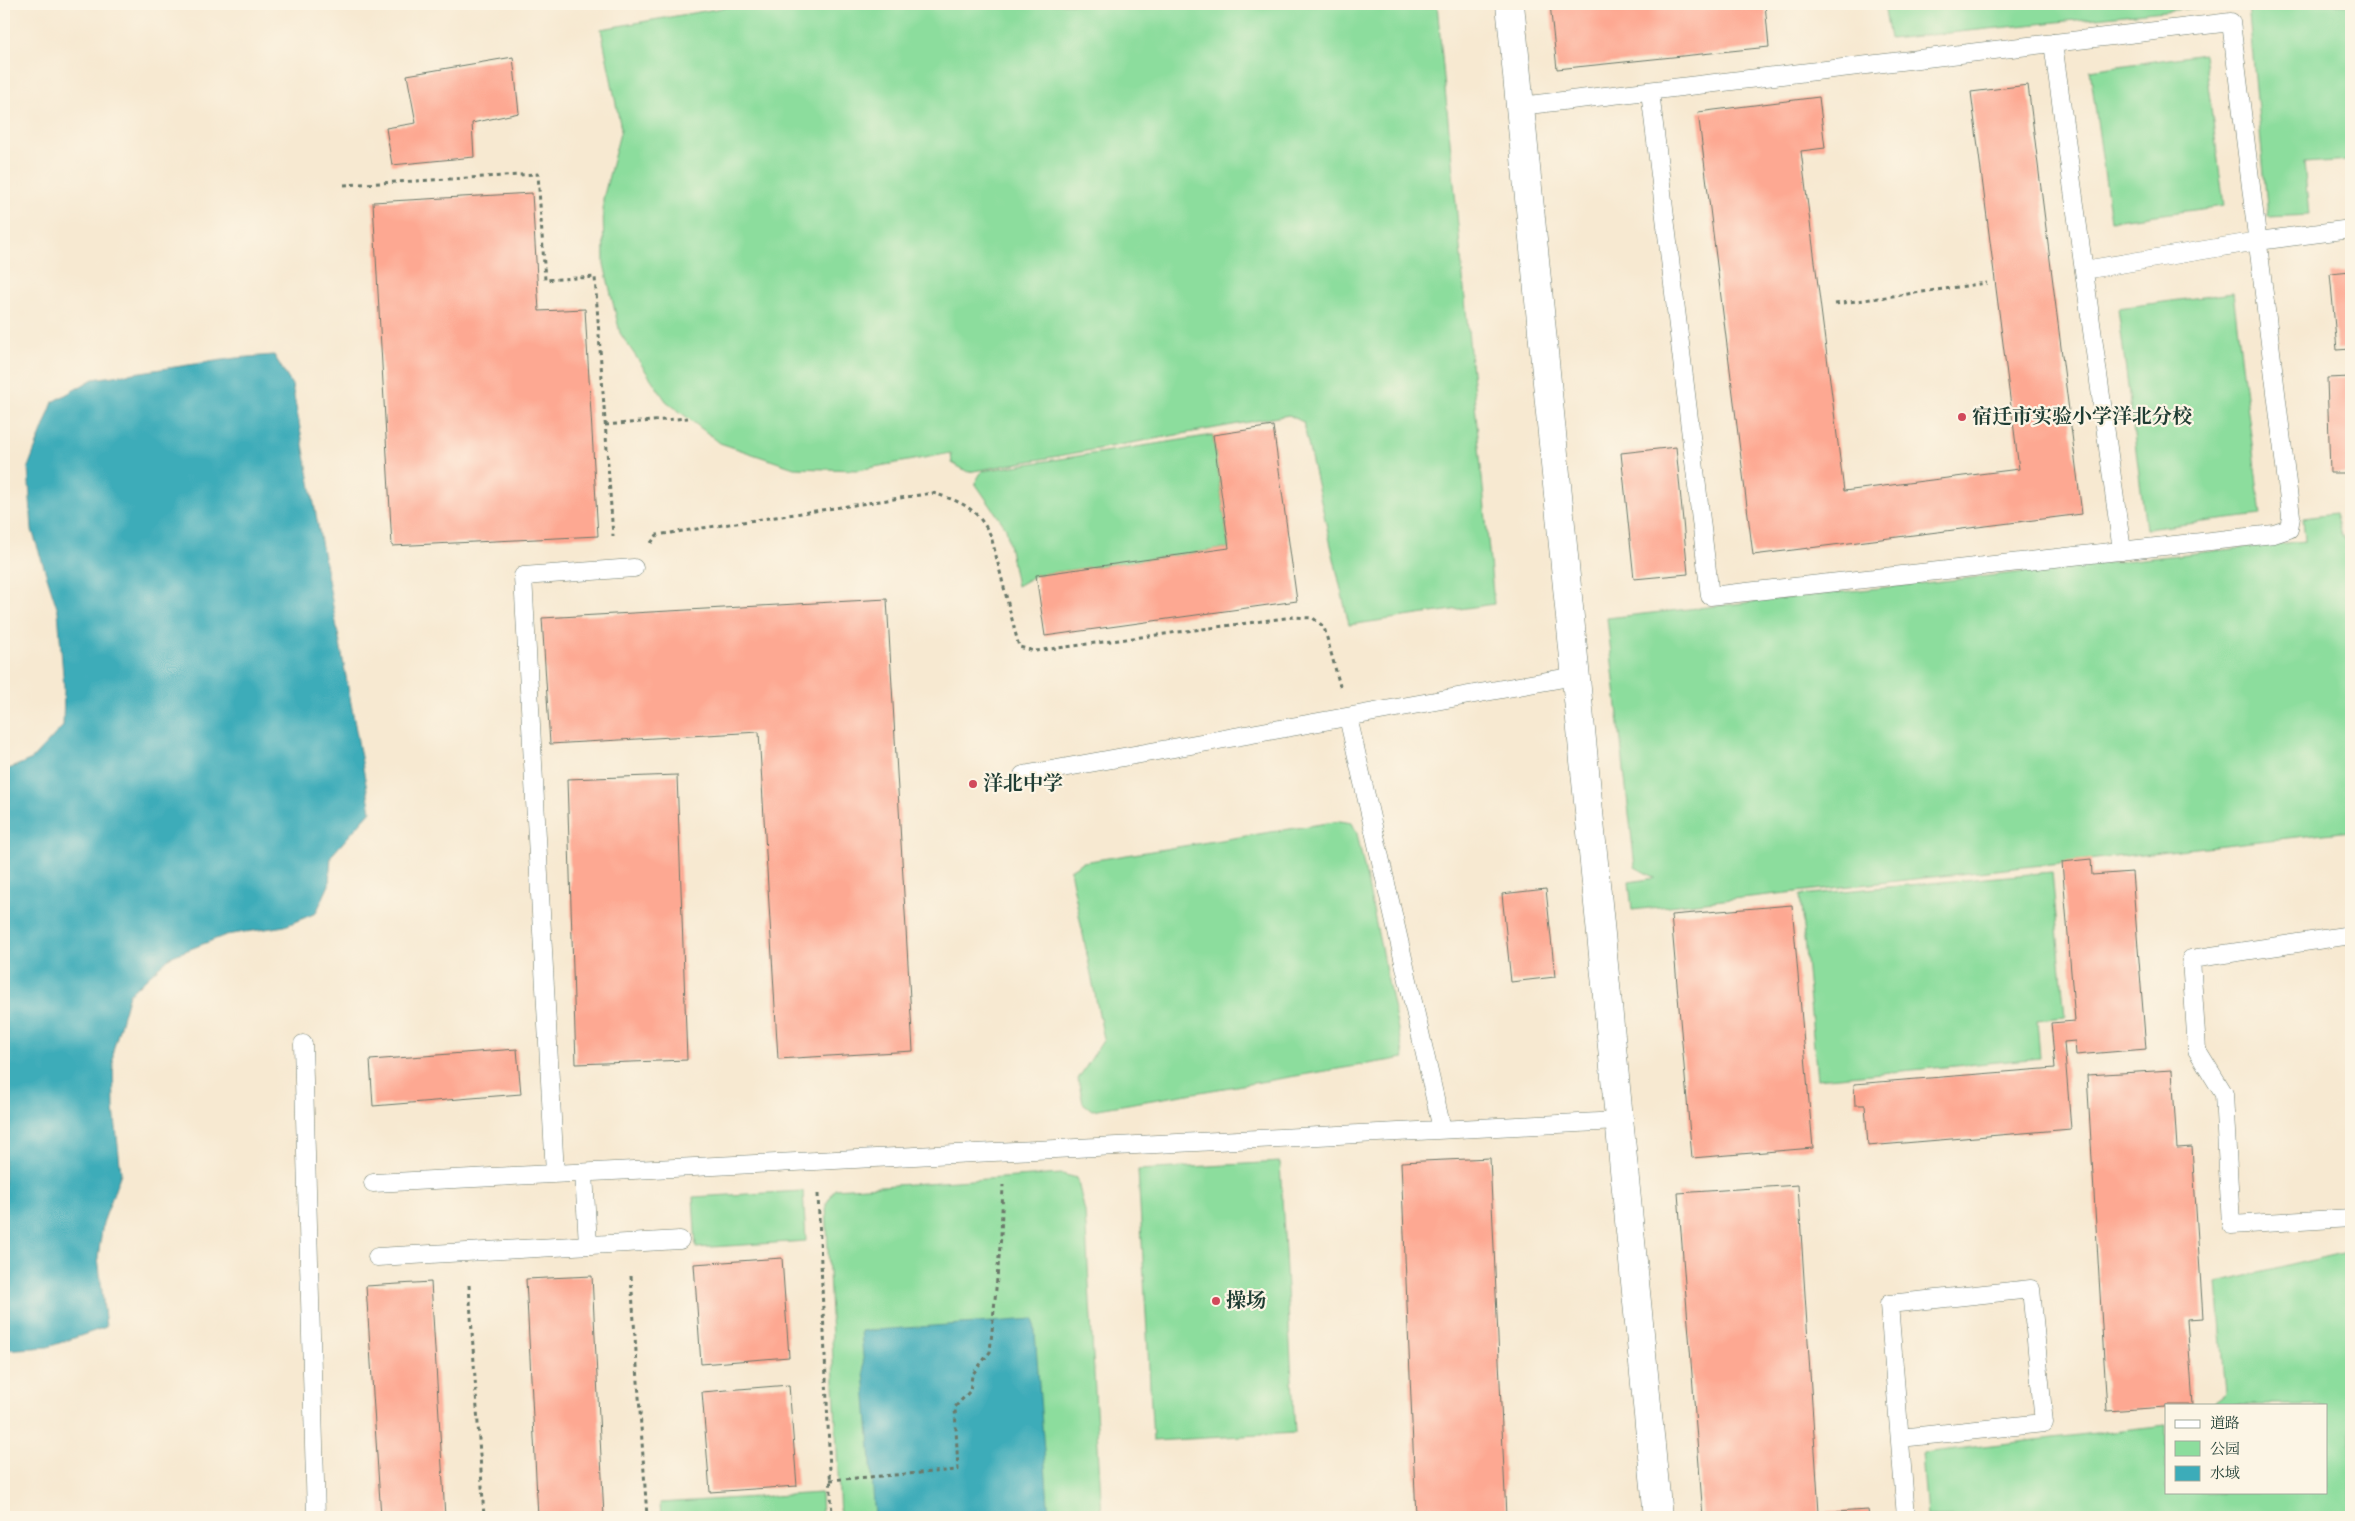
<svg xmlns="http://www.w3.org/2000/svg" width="2355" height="1521" viewBox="0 0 2355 1521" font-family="'IM FELL English','Noto Serif SC',serif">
	<rect width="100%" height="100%" fill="#fcf5e5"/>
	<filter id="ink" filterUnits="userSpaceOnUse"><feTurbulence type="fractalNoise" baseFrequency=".02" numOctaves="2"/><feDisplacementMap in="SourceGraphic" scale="10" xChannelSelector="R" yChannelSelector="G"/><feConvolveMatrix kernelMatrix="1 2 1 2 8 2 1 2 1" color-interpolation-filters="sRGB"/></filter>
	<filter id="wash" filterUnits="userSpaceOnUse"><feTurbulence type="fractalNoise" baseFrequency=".0096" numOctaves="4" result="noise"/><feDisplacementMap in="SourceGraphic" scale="20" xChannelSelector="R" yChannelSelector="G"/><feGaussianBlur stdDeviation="1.12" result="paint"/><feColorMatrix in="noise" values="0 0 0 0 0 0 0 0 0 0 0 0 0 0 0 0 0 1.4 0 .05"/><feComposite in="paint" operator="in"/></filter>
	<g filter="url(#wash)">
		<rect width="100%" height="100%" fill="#f7e9d1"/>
		<path fill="#8cdd9d" stroke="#568d68" d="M745,4H1437L1494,604L1349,625L1303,422L1289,415L968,472L952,463L951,453L858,470L794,468L720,443L666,401L620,333L604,264L603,199L621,129L601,29Z
			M1884,4H2233L1890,39Z
			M2248,4H2351V160L2304,163L2309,215L2268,217Z
			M2204,54L2224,206L2111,221L2090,70Z
			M2233,293L2261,515L2146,529L2118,308Z
			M1213,435L1229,548L1036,575L1017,586L1006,528L975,483L982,471Z
			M2335,514L2341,534L2351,549V831L1632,910L1629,882L1655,878L1635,867L1607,618L2305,541L2303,518Z
			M1340,821L1352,823L1357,833L1404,1058L1092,1110L1083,1103L1078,1079L1104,1039L1070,870L1083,862Z
			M2052,872L2065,1017L2037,1020L2040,1058L1817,1079L1800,895Z
			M1280,1162L1295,1433L1153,1441L1138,1170Z
			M1062,1174L1077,1178L1085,1212L1102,1517H840L826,1204L835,1189Z
			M803,1191L806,1241L696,1248L693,1197Z
			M2351,1251V1517H1927L1922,1453L2166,1425V1492H2326V1405H2211L2226,1394L2217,1283Z
			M821,1493L822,1517H661L660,1503Z"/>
		<path fill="#3cacb9" stroke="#2e7476" d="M274,355L292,385L371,811L331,856L329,885L316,913L285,926L226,935L170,957L129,994L113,1051L114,1109L121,1173L103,1223L98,1257L106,1327L48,1347L4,1350V771L32,759L63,726L64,688L58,611L32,530L28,467L53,402L93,379L236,358Z
			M1034,1319L1049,1517H875L861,1331Z"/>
		<g id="blocks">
			<path fill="#fda892" d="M1550,4H1765L1769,47L1557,69Z
				M513,57L519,113L472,123L474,157L392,165L386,128L416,123L407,75Z
				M2028,85L2082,514L1753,555L1698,112L1819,97L1825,148L1801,151L1844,491L2019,469L1971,92Z
				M532,193L539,311L585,309L598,536L392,546L373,202Z
				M2351,271V349L2337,350L2330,273Z
				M2351,377V473H2330L2327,378Z
				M1273,426L1297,601L1045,636L1036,575L1229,548L1213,435Z
				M1676,447L1688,574L1634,579L1621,453Z
				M887,599L913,1051L778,1059L759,732L550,744L542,618Z
				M677,775L687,1060L576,1064L567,779Z
				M2091,859L2092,875L2132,872L2146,1049L2076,1055L2075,1041L2064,1042L2071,1129L1868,1146L1865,1105H1855L1854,1084L2055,1068L2051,1023L2075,1021L2062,862Z
				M1546,889L1555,977L1511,982L1502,894Z
				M1792,905L1813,1148L1692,1158L1671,915Z
				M517,1049L521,1094L373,1106L370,1060Z
				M2172,1070L2177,1148L2192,1147L2203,1318L2187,1319L2193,1405H2166V1407L2107,1411L2087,1075Z
				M1490,1158L1506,1517H1416L1401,1162Z
				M1798,1185L1819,1513L1868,1510L1869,1517H1703L1678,1193Z
				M782,1258L789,1357L701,1364L694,1264Z
				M592,1276L604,1517H538L526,1279Z
				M431,1282L445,1517H381L366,1286Z
				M789,1385L797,1486L710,1492L702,1392Z"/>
		</g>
	</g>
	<g filter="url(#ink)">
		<use href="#blocks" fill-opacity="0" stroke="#6b796b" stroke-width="1"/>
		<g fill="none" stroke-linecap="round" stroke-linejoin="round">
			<g stroke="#6b796b" stroke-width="19">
				<path id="service" d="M2053,43L2122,551
					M1520,106L2231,22L2291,516L2289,529L2274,534L1710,596L1650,91
					M2084,270L2258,241L2351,229
					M1348,717L1442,1129
					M1023,775L1575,676
					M2351,935L2191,959L2197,1050L2224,1094L2231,1225L2351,1218
					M303,1044L316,1517
					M584,1173L588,1245
					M555,1174L523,576L634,568
					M373,1183L1619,1121
					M377,1257L680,1240
					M1900,1438L2044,1423L2031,1289L1889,1304L1906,1517"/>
			</g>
			<g stroke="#6b796b" stroke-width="29">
				<path id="minor" d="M1510,4L1658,1517"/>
			</g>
			<path stroke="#6b796b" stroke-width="3" stroke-dasharray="4 4" stroke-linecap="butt" d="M344,185L538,174L545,280L595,277L613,536
				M1835,304L1987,283
				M605,425L688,418
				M651,543L657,535L933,493C962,502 976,507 991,536L1019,647L1035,651L1293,617L1313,618L1324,627L1340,686
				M818,1194L832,1517
				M631,1276L647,1517
				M469,1285L484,1517
				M830,1480L958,1470L955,1407L970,1391L972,1375L990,1352L1001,1236L1003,1185"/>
			<use href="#service" stroke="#fff" stroke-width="18"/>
			<use href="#minor" stroke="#fff" stroke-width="28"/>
		</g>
	</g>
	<g fill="#d1495b" stroke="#fcf5e5" stroke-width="2">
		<circle cx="1962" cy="417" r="5"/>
		<circle cx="973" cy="784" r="5"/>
		<circle cx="1216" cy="1301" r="5"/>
	</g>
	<g text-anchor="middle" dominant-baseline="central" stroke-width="4.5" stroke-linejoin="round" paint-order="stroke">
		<g font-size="20" font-weight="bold" fill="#1f3d34" stroke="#fcf5e5" text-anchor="start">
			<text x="1972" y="417">宿迁市实验小学洋北分校</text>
			<text x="983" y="784">洋北中学</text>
			<text x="1226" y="1301">操场</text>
		</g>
	</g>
	<rect width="2355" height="1521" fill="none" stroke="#fcf5e5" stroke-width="20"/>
	<rect x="2165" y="1404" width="162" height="90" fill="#fcf5e5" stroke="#a4ab9e"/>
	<rect x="2175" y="1420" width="25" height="8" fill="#ffffff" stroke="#a4ab9e"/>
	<text x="2210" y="1428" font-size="15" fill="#1f3d34">道路</text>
	<rect x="2175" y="1441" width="25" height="15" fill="#8cdd9d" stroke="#a4ab9e"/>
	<text x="2210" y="1454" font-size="15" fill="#1f3d34">公园</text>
	<rect x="2175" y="1466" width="25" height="15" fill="#3cacb9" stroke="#a4ab9e"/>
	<text x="2210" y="1478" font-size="15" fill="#1f3d34">水域</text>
</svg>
